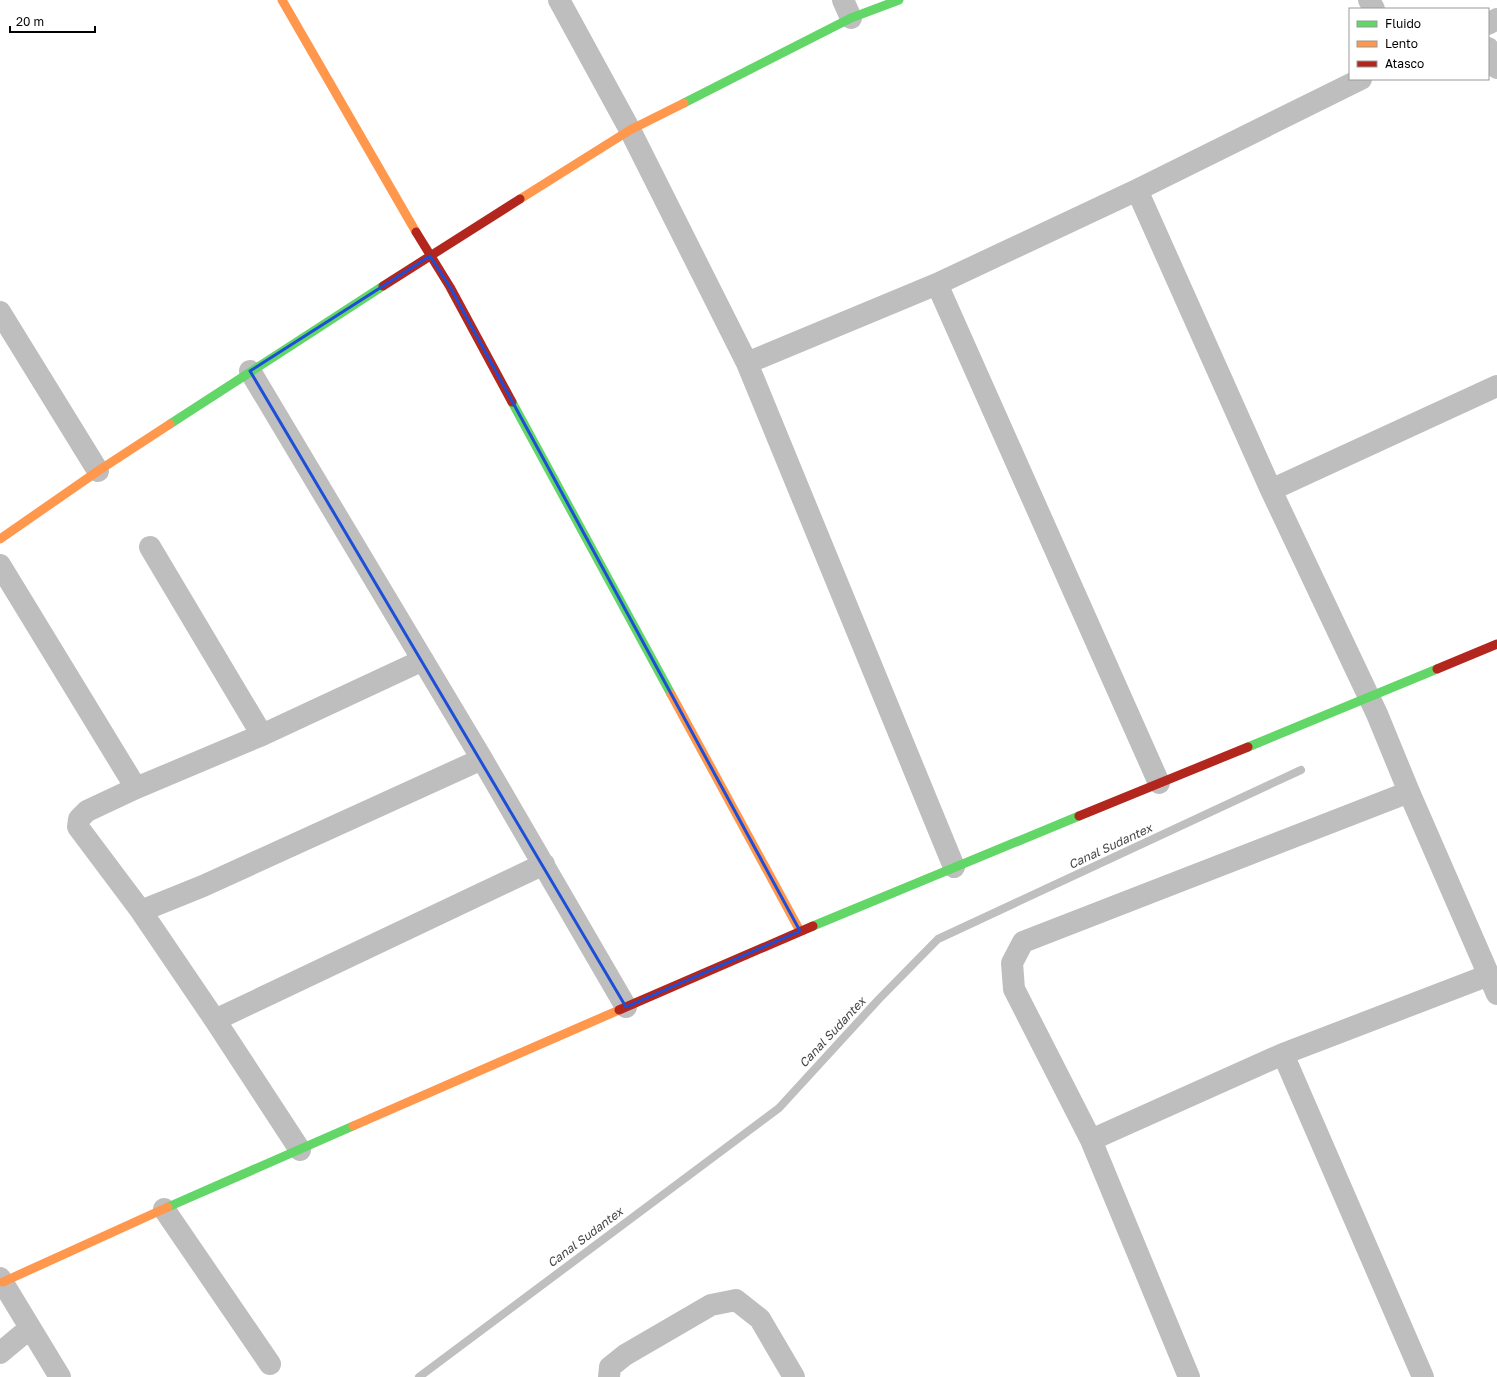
<svg xmlns="http://www.w3.org/2000/svg" width="1497" height="1377" viewBox="0 0 1497 1377" font-family="'Golos Text',sans-serif">
	<rect width="100%" height="100%" fill="#fff"/>
	<g fill="none" stroke-linecap="round" stroke-linejoin="round">
		<path stroke="#bfbfbf" stroke-width="8" d="M419,1377L779,1108L879,999L938,939L1301,770"/>
		<path stroke="#bebebe" stroke-width="22" d="M559,0L630,130L747,363L954,867
			M843,0L851,18
			M1369,0L1374,9
			M1488,24L1497,19
			M1488,48L1497,68
			M1137,190L1271,490L1377,714L1409,792L1497,994
			M937,284L1159,783
			M0,312L98,471
			M747,363L937,284L1137,190L1361,79
			M250,371L482,759L626,1007
			M1271,490L1497,386
			M150,547L262,735
			M0,565L136,788
			M141,911L203,886L482,759
			M215,1020L544,864
			M1283,1054L1423,1377
			M1091,1140L1283,1054L1489,975
			M300,1150L215,1020L141,911L78,827L79,819L87,811L136,788L262,735L423,660
			M164,1209L270,1364
			M0,1278L60,1377
			M0,1353L30,1328
			M609,1377L610,1367L625,1355L711,1305L736,1300L760,1319L794,1377
			M1189,1377L1091,1140L1014,989L1012,963L1023,942L1409,792"/>
		<path stroke="#63d668" stroke-width="9" d="M684,103L851,18L899,0
			M512,402L671,694
			M170,424L383,286
			M1248,747L1437,669
			M813,926L1079,816
			M168,1207L353,1126"/>
		<path stroke="#ff974d" stroke-width="9" d="M282,0L416,232
			M520,199L630,130L684,103
			M0,539L98,471L170,424
			M671,694L800,931
			M353,1126L619,1010
			M3,1282L168,1207"/>
		<path stroke="#b3261e" stroke-width="9" d="M416,232L450,287L512,402
			M383,286L520,199
			M1437,669L1497,644
			M1079,816L1248,747
			M619,1010L813,926"/>
	</g>
	<path fill="none" stroke="#1d4ed8" stroke-width="3" stroke-linejoin="round" d="M430,256L450,287L800,931L626,1007L250,371Z"/>
	<g text-anchor="middle" dominant-baseline="central" stroke-width="3.5" stroke-linejoin="round" paint-order="stroke">
		<g font-size="12" font-style="italic" fill="#444" stroke="#fff">
			<text transform="translate(1110 846) rotate(-25)">Canal Sudantex</text>
			<text transform="translate(832 1032) rotate(-47)">Canal Sudantex</text>
			<text transform="translate(585 1237) rotate(-37)">Canal Sudantex</text>
		</g>
	</g>
	<rect x="1349" y="8" width="140" height="72" fill="#ffffff" stroke="#999999"/>
	<rect x="1357" y="21" width="20" height="6" fill="#63d668" stroke="#999999"/>
	<text x="1385" y="28" font-size="12" fill="#000000">Fluido</text>
	<rect x="1357" y="41" width="20" height="6" fill="#ff974d" stroke="#999999"/>
	<text x="1385" y="48" font-size="12" fill="#000000">Lento</text>
	<rect x="1357" y="61" width="20" height="6" fill="#b3261e" stroke="#999999"/>
	<text x="1385" y="68" font-size="12" fill="#000000">Atasco</text>
	<path d="M10 26v6h85v-6" fill="none" stroke="#000000" stroke-width="2"/>
	<text x="16" y="26" font-size="12" fill="#000000" stroke="#ffffff" stroke-width="3" paint-order="stroke">20 m</text>
</svg>
